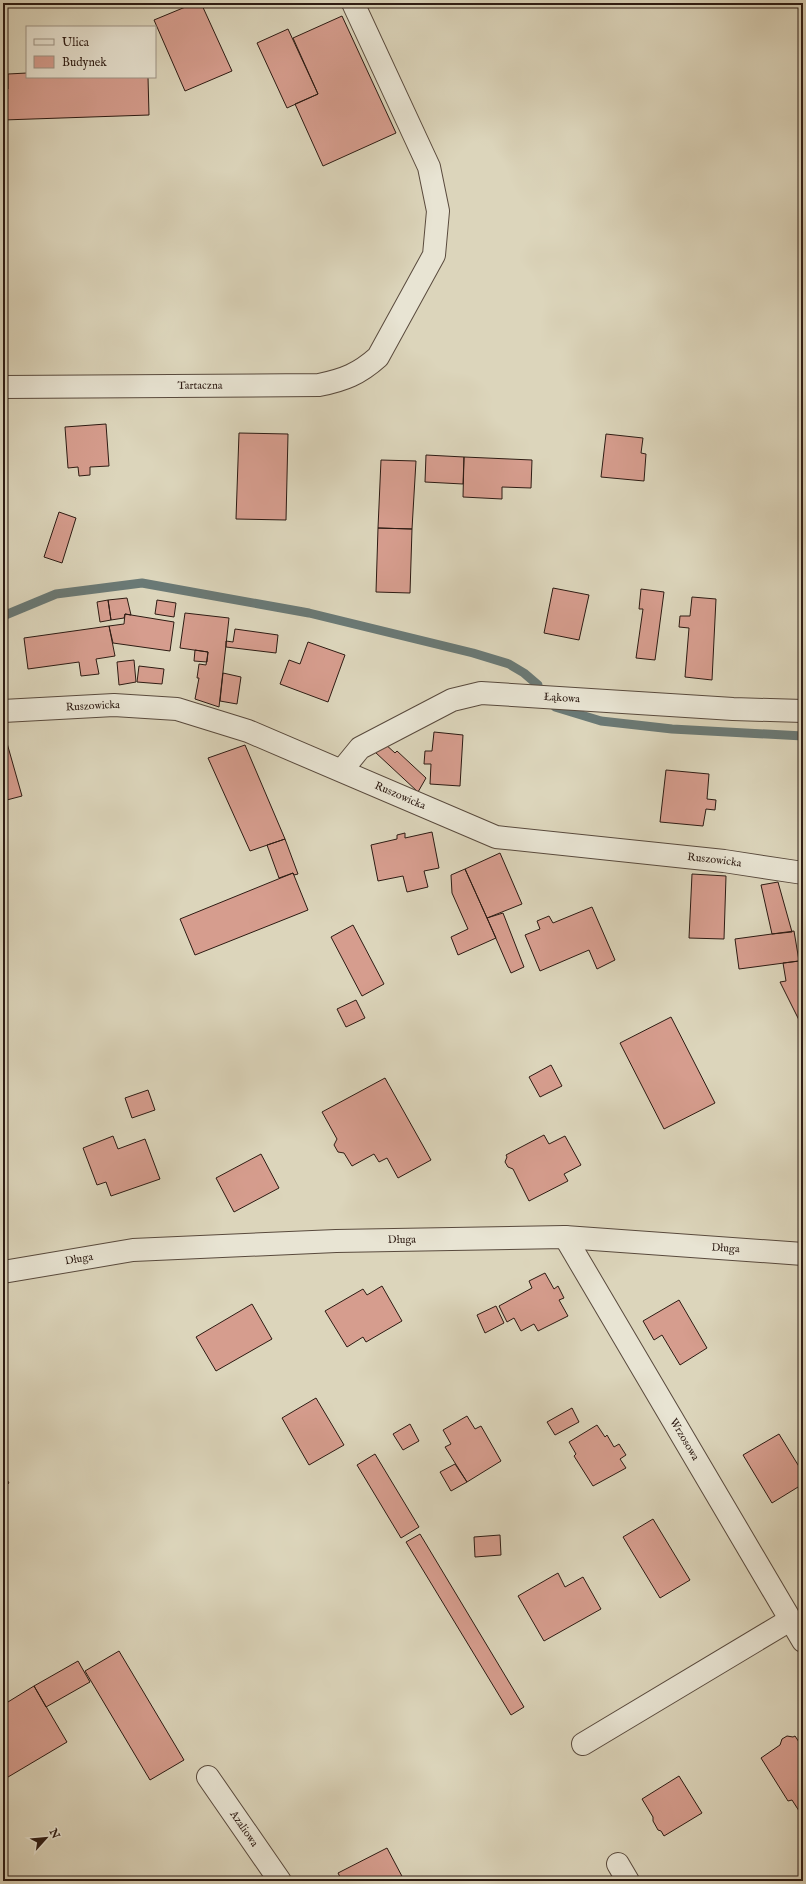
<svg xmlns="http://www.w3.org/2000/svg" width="806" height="1884" viewBox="0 0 806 1884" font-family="'IM FELL English',serif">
	<rect width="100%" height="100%" fill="#dcd5bb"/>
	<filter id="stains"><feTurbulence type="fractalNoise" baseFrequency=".005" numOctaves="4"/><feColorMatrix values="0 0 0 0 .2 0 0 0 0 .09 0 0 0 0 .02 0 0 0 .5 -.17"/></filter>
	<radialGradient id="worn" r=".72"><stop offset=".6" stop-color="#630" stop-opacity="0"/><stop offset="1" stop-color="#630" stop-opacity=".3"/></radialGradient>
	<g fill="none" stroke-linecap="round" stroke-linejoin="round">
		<path stroke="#6a7975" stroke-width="9" d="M3,616L56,594L142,583L309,613L473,653L509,664L524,673L538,685
			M555,707L601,721L672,729L803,736"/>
	</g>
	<path fill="#d69d8e" stroke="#2d1b13" d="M195,3H201L232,71L185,91L154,20Z
		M342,16L396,133L323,166L295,104L318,94L293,38Z
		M288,29L318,94L287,108L257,43Z
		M27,73V77H148L149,115L3,120V89H8V74Z
		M106,424L109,466L90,467V475L79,476L78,467L68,468L65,427Z
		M239,433L288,434L286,520L236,519Z
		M606,434L643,438L641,453L646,454L644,481L601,477Z
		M426,455L464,457L463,484L425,482Z
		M464,457L532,460L531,488L502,487V499L463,497Z
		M381,460L416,461L412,529L378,528Z
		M59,512L76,518L62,563L44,557Z
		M378,528L412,529L410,593L376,592Z
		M553,588L589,595L579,640L544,633Z
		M641,589L664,592L655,660L636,658L643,609H639Z
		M692,597L716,599L712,680L685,677L689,628L679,627L680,616H690Z
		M127,598L131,615L125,614L124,618L111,620L108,600Z
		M108,600L111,620L100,622L97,602Z
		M157,600L176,603L174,617L155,614Z
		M185,613L229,618L219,707L195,699L199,678H197L199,664L206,665L208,652L180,648Z
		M125,614L174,622L170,651L113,643L109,626L124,624Z
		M109,626L115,656L96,659L99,674L81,676L79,662L28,669L24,638Z
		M235,629L278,635L276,653L226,647V641L233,642Z
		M308,642L345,655L328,702L280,684L289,660L300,664Z
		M195,650L208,652L207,662L194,661Z
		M134,660L136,682L119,685L117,662Z
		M139,666L164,669L162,684L137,682Z
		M223,673L241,677L237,704L220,701Z
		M3,729L22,796L3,801Z
		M434,732L463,735L460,786L430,784L431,764H424L425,751H432Z
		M384,743L395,753L397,751L426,778L418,792L375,752Z
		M245,745L285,839L250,851L208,758Z
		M666,770L709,774L707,799L716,800L715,810L706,809L703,826L660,822Z
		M432,832L439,868L424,871L428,887L407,892L403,876L378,881L371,845L397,839V835L405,833V838Z
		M285,839L298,874L294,875L293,873L279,878L267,845Z
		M500,853L522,904L487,918L465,869Z
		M465,869L496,938L458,955L451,937L468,929L452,893L451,875Z
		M293,873L308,910L195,955L180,919Z
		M692,874L726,876L724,939L689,938Z
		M778,882L792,932L772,934L761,885Z
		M592,907L615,960L597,969L589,950L540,971L525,935L540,929L537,921L549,916L553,923Z
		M503,913L524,967L511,973L487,918Z
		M353,925L384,984L362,996L331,937Z
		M794,931L799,961L739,969L735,939Z
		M799,961L803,981V1024H801L780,982L786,981L783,963Z
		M356,1000L365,1018L346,1027L337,1009Z
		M671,1017L715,1103L664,1129L620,1043Z
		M551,1065L562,1086L540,1097L529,1077Z
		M385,1078L431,1160L398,1178L387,1158L379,1162L374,1154L352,1166L344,1153L338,1152L334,1145L337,1139L322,1112Z
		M148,1090L155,1110L132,1118L125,1098Z
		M544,1135L549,1144L565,1136L581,1165L564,1174L568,1181L529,1201L513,1169L508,1167L505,1162L507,1157L506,1155Z
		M113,1136L118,1149L145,1139L160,1179L111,1196L106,1182L97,1185L83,1148Z
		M261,1154L279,1188L234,1212L216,1178Z
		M545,1273L554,1289L558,1286L564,1298L559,1300L568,1316L538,1331L534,1324L521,1331L514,1318L507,1322L499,1306L532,1288L529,1281Z
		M382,1286L402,1321L366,1342L363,1337L347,1347L325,1311L363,1289L367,1295Z
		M679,1300L707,1348L680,1365L662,1335L654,1340L643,1321Z
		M252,1304L272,1339L216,1371L196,1337Z
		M496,1306L504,1323L485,1333L477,1315Z
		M316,1398L344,1445L309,1465L282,1418Z
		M572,1408L579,1422L555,1435L547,1422Z
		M467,1416L475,1429L481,1426L501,1461L467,1482L445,1447L451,1444L443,1430Z
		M410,1424L419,1441L403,1450L393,1434Z
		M597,1425L605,1437L607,1435L614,1447L619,1444L626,1455L620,1459L626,1468L593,1486L574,1456L576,1454L569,1442Z
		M779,1434L803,1473V1484L772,1503L743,1455Z
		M375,1454L419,1527L401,1538L357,1465Z
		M455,1464L467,1482L451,1491L440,1472Z
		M3,1473L9,1483L3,1487Z
		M653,1519L690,1580L660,1598L623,1537Z
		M420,1534L524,1707L511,1715L406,1542Z
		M500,1535L501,1555L475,1557L474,1537Z
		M558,1573L565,1587L583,1577L601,1609L544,1641L518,1596Z
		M119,1651L184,1760L150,1780L85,1671Z
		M78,1661L90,1682L46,1707L34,1686Z
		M34,1686L67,1742L3,1780V1705Z
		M787,1736L793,1737L795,1736L803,1748V1813L801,1814L792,1800L788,1801L761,1758L780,1745L782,1739Z
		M679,1776L702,1813L664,1836L661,1831L658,1830L653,1821V1817L642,1799Z
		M387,1848L404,1880L342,1881L338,1873Z"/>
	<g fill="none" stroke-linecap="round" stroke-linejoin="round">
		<g stroke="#594a3d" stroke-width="24">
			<g id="minor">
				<path id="s1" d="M3,387L319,385C344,380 359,374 378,357L434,255L438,211L429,167L353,3"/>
				<path id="s2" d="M3,711L114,705L177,709L248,731L496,837L724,861L803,873"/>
				<path id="s3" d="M342,770L360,748L452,700L481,693L733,709L803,711"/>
				<path id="s4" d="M565,1237L803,1641"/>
				<path id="s5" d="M3,1272L133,1250L336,1241L565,1237L803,1254"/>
				<path d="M583,1744L790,1620"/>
				<path id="s6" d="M208,1777L280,1881"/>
				<path d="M618,1864L628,1881"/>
			</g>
		</g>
		<use href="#minor" stroke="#e8e4d3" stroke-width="22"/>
	</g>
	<g text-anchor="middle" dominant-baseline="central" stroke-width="3" stroke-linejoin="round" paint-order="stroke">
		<g font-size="11" fill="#2d1b13" stroke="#e8e4d3">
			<text stroke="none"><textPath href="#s1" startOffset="197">Tartaczna</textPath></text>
			<text stroke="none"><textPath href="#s3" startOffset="243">Łąkowa</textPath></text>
			<text stroke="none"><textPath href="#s2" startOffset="90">Ruszowicka</textPath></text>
			<text stroke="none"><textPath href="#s2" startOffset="414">Ruszowicka</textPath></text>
			<text stroke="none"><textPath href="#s2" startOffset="738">Ruszowicka</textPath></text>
			<text stroke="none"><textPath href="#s5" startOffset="401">Długa</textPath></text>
			<text stroke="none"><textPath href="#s5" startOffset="725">Długa</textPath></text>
			<text stroke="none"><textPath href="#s5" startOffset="77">Długa</textPath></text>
			<text stroke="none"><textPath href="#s4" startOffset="235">Wrzosowa</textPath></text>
			<text stroke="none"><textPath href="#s6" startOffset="63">Azaliowa</textPath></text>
		</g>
	</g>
	<rect width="806" height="1884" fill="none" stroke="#dcd5bb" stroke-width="16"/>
	<rect x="4" y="4" width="798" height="1876" fill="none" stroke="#2d1b13" stroke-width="2"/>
	<rect x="8" y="8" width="790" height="1868" fill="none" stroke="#2d1b13"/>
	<rect x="26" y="26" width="130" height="52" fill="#e8e4d3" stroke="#9d9486"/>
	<rect x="34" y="39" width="20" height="6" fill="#e8e4d3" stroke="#9d9486"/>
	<text x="62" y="46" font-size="12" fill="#2d1b13">Ulica</text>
	<rect x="34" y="56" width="20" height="12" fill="#d69d8e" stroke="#9d9486"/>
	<text x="62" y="66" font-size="12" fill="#2d1b13">Budynek</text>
	<g transform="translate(46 1838) rotate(63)" stroke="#e8e4d3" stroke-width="3" paint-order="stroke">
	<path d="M0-3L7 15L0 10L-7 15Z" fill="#2d1b13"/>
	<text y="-6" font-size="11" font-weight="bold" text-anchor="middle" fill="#2d1b13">N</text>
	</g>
	<rect width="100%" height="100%" filter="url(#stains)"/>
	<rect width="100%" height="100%" fill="url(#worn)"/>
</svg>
